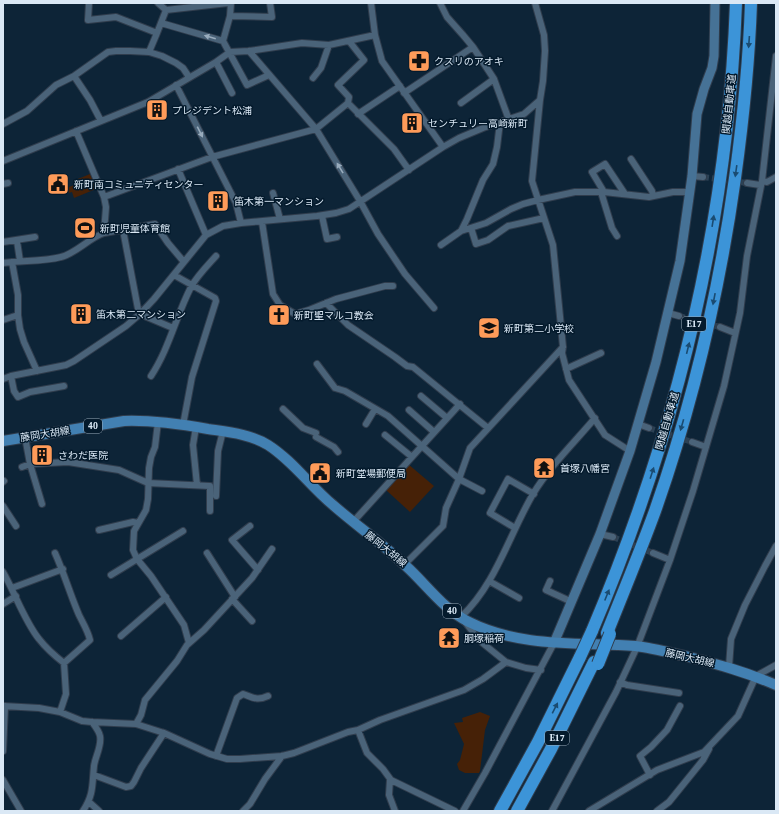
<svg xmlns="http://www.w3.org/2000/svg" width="779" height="814" viewBox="0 0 779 814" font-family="'Source Serif 4','Noto Sans JP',serif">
	<rect width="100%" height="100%" fill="#0d2437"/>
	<path fill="#462107" d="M90,174L96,189L74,198L72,192L69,193L67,188L74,185L73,181Z
		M408,464L434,486L410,512L386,490Z
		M480,712L490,716L485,730L480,771L479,773H465L459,770L457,764L460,760L464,744L454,723L463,722L462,718Z"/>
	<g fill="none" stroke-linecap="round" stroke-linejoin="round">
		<path stroke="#2c4154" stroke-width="6" stroke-dasharray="6 3" stroke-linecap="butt" d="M703,177L747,183
			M679,316L720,327
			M649,428L692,442
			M613,537L653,553"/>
		<g stroke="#303d4d" stroke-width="8">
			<path id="street" d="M89,3L88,20L116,17L157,33L149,52
				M371,3L375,35L382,61L443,147
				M440,3L447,17L463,35L473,47L494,79L509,120
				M166,10L228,3
				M230,16L272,17L270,3
				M161,23L223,41L230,16L231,3
				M157,33L166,10L158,3
				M223,41L247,85L269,75
				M249,51L316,129L360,201L378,234L405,274L434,308
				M216,62L232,93
				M74,76L90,100L101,121
				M313,78L321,68L329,45
				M176,85L236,203L241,223
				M404,93L473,47
				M540,100L532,181L553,245L563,347L562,353L569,380L605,435L630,451
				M348,103L394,149L409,170
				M461,103L494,79
				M358,114L400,86
				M3,124L27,111L56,85L74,76L108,52L116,51H130L149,52L162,56L176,63L183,68L189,77
				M76,131L104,197L106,207L104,233
				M631,159L652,191L653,196
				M3,161L148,102L216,62L230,52L249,51L302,43L329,45L375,35
				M178,169L206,235
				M692,176L703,177
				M762,181L767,182L776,177
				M747,183L760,185
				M3,184L8,183
				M601,192L612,228L617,236
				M604,192L592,172L605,164L625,194
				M273,193L280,219
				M104,197L212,157L316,129L348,103L349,97L338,85L364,60L349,41
				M322,216L327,239L337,237
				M262,222L273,294L280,305L295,314L309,310L336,299L385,286H393
				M471,228L476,244L488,240L508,226L544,218
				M123,230L138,309L140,314L173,328
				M461,231L486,223L511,209L523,204L538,200L575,192H604L649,197L673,192H690
				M17,241L20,261
				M3,242L35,237
				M441,245L461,231L467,219L483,180L493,164L497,147L500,122
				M12,262L18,295V315L20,329L24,342L37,371
				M3,263C22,260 42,262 61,257C75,254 89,238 104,233L155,224L168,243L184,262
				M174,275L215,298L216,301L192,377L183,425
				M326,303L348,325L395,357L407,366L413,367L488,428
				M668,313L679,316
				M3,320L18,315
				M720,327L735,333
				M317,364L335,388L345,391L388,416L459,479L482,491
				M566,369L601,353
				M11,376L14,391L18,397L30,392L64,386
				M151,376C169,349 176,316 191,287C197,276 208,265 216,256
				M3,379L11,376L66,365L74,361L126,326L140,314L154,299L206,235L223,226L241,223L317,216L336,213L349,209L443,147L459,138L483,128L524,114L540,100L543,81L545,51L544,35L535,3
				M421,396L447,418
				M283,409L303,428L316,433
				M409,410L434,432
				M158,422L155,447L151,457L149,468L148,499L146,510L134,531L133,550L137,559L151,576L184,625L189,643
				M366,424L375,409
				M638,424L649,428
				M196,427L193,445L197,485
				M385,435L412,457
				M25,437L30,464L42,504
				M316,437L334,447L338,452
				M692,442L706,447
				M22,467L30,464L68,462L119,470L148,483L210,486V511
				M3,482L4,481
				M216,496L218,451L223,431
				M3,506L16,526
				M353,522L460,404
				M250,526L232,540L258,570
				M515,528L490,513L508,479L534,494
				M99,530L133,522L138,523
				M600,534L613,537
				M55,553C64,573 70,594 79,615C83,623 88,631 90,640L64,663
				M207,553L235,597
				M653,553L670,560
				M405,564L443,526L446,508L459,479L470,448L563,347
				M3,572C15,593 25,622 39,639C46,648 55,656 64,663L66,694L60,712
				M111,575L183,531
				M489,581L519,598
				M550,581L546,590L572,602
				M12,588L63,569
				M232,599L252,621
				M3,604L16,596
				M121,636L166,597
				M506,662L526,668L541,670
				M729,667L731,639L745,605L765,566L776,546
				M620,682L627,685L679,693
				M3,706L39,708L60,712L82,721L92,722L136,724L164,733L210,754L227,759H240L282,756L294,753L348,732L358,730L380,720L464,690L483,679L506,662L480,641L461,617C496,584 509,535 533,494C550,466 574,443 595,418
				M136,724L141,715L145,700L177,661L187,645L204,630L252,578L272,549
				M358,730L367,753L383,769L391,780L455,811
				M3,751L5,706
				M216,756L237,698L243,694C254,698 257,701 268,696
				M94,775L126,787L131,786L134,782L141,768L164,733
				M650,775L640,756L651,747L667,730L680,706
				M390,779L389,795L395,811
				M3,780L21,811
				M89,802L99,811
				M83,811C94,794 92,785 94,766C95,757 102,746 100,736C99,731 95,726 92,722
				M243,811L250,804L265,779L282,756
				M463,811L485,773L554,643
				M552,811L616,692L637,647L670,560L693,491L724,386L740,313L747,256L762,181L776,56
				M589,811L657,770L704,752L738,716L756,676L776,665
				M657,811L669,802L703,760L709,749"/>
		</g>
		<g stroke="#303d4d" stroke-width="11">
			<path id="secondary" d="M554,643L600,534L630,451L656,362L680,261L692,176L697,114L704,89L712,68L714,56L715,3"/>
		</g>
		<g stroke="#303d4d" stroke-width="12">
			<path id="primary" d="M3,441L124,421C152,420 180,424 208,429C228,432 250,434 268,445C293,461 310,486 333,505C357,526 383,544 406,566C426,584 444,610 469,622C521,648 579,642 635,646C653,648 671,653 689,657C720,665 746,672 776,685"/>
		</g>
		<g stroke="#303d4d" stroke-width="14">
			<path id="highway" d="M592,631C677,431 728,221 736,3
				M607,633C623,593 640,552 655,511C693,403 719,292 735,178C743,120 749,62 751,3
				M500,811L538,742L580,657
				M517,811L551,749L594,662"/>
		</g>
		<use href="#street" stroke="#4a6379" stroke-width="6"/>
		<use href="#secondary" stroke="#467296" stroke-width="9"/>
		<use href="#primary" stroke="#4280b2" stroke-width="10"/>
		<use href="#highway" stroke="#3c94d8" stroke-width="12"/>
		<g stroke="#303d4d" stroke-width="14" stroke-linecap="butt">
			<path id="highway-bridge" d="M580,657L592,631
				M598,664L610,634"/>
		</g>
		<use href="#highway-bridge" stroke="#3c94d8" stroke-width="12"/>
	</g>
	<defs><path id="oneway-solid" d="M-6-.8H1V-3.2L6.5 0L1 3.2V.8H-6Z"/></defs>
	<g fill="#99acbd">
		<use href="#oneway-solid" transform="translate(210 37) rotate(-164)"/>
		<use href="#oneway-solid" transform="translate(200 132) rotate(63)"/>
		<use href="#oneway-solid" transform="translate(340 168) rotate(-121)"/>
	</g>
	<g fill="#1a4b71">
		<use href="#oneway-solid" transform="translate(749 42) rotate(94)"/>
		<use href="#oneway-solid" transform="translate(736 171) rotate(98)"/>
		<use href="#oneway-solid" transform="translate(713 221) rotate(-81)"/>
		<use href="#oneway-solid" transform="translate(714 299) rotate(101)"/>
		<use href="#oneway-solid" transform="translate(688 348) rotate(-76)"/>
		<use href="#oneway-solid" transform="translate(682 425) rotate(106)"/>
		<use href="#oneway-solid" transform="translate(652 473) rotate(-72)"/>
		<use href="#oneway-solid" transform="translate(607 595) rotate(-68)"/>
		<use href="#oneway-solid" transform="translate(555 708) rotate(-63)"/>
	</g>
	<defs>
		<g id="pharmacy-square" transform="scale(1.15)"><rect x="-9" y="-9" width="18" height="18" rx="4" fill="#fe9b59" stroke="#041a2c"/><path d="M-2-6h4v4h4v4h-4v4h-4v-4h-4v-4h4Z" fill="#111"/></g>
		<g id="building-square" transform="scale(1.15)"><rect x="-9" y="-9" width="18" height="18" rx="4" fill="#fe9b59" stroke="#041a2c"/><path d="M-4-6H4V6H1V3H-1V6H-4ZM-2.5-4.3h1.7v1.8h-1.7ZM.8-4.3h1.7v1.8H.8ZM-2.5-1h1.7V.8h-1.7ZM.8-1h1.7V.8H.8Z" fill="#111"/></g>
		<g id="civic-square" transform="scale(1.15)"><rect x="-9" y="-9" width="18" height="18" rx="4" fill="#fe9b59" stroke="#041a2c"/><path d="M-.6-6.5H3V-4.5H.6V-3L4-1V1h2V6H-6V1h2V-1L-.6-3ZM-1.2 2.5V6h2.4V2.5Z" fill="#111"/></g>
		<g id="stadium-square" transform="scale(1.15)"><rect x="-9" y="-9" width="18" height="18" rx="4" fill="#fe9b59" stroke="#041a2c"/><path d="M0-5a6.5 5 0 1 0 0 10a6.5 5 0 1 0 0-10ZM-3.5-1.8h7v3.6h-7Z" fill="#111"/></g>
		<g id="church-square" transform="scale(1.15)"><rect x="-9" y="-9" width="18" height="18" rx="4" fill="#fe9b59" stroke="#041a2c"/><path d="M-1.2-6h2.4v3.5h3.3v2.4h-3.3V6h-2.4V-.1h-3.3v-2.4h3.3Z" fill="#111"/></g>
		<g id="school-square" transform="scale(1.15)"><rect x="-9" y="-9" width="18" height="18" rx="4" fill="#fe9b59" stroke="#041a2c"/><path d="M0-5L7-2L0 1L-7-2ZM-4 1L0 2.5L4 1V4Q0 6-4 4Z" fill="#111"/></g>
		<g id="temple-square" transform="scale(1.15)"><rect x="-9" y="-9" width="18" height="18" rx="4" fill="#fe9b59" stroke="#041a2c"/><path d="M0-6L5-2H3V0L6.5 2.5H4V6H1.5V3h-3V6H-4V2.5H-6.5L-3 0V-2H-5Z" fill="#111"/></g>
	</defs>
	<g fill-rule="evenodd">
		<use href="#pharmacy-square" x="419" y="61"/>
		<use href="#building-square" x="157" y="110"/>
		<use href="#building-square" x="412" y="123"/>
		<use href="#civic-square" x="58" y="184"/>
		<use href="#building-square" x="218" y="201"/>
		<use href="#stadium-square" x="85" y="228"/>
		<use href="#building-square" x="81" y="314"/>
		<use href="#church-square" x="279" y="315"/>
		<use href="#school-square" x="489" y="328"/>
		<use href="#building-square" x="42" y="455"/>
		<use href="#temple-square" x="544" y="468"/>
		<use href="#civic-square" x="320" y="473"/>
		<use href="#temple-square" x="449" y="638"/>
	</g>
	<g text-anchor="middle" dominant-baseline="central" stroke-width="3" stroke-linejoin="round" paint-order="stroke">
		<g fill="#041a2c" stroke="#9aaab9" stroke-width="1">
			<rect x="682" y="317" width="24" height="14" rx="3"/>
			<rect x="84" y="419" width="18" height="14" rx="3"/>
			<rect x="443" y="604" width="18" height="14" rx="3"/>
			<rect x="545" y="731" width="24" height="14" rx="3"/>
		</g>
		<g font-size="9" font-weight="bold" fill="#dae8f5">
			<text x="694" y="324">E17</text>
			<text x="93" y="426">40</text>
			<text x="452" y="611">40</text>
			<text x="557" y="738">E17</text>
		</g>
		<g font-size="10" fill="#dae8f5" stroke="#041a2c" text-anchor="start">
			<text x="434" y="61">クスリのアオキ</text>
			<text x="172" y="110">プレジデント松浦</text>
			<text x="428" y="123">センチュリー高崎新町</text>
			<text x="74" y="184">新町南コミュニティセンター</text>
			<text x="234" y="201">笛木第一マンション</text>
			<text x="100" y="228">新町児童体育館</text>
			<text x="96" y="314">笛木第二マンション</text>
			<text x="294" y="315">新町聖マルコ教会</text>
			<text x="504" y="328">新町第二小学校</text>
			<text x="58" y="455">さわだ医院</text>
			<text x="560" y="468">首塚八幡宮</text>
			<text x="336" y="473">新町堂場郵便局</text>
			<text x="464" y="638">胴塚稲荷</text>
		</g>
		<g font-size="10" fill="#dae8f5" stroke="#041a2c">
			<text transform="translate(729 104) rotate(-84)">関越自動車道</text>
			<text transform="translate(667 421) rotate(-74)">関越自動車道</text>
			<text transform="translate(45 434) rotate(-9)">藤岡大胡線</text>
			<text transform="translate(386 549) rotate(39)">藤岡大胡線</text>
			<text transform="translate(690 658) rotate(13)">藤岡大胡線</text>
		</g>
	</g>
	<rect width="779" height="814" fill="none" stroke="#dae8f5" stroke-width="8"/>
</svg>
